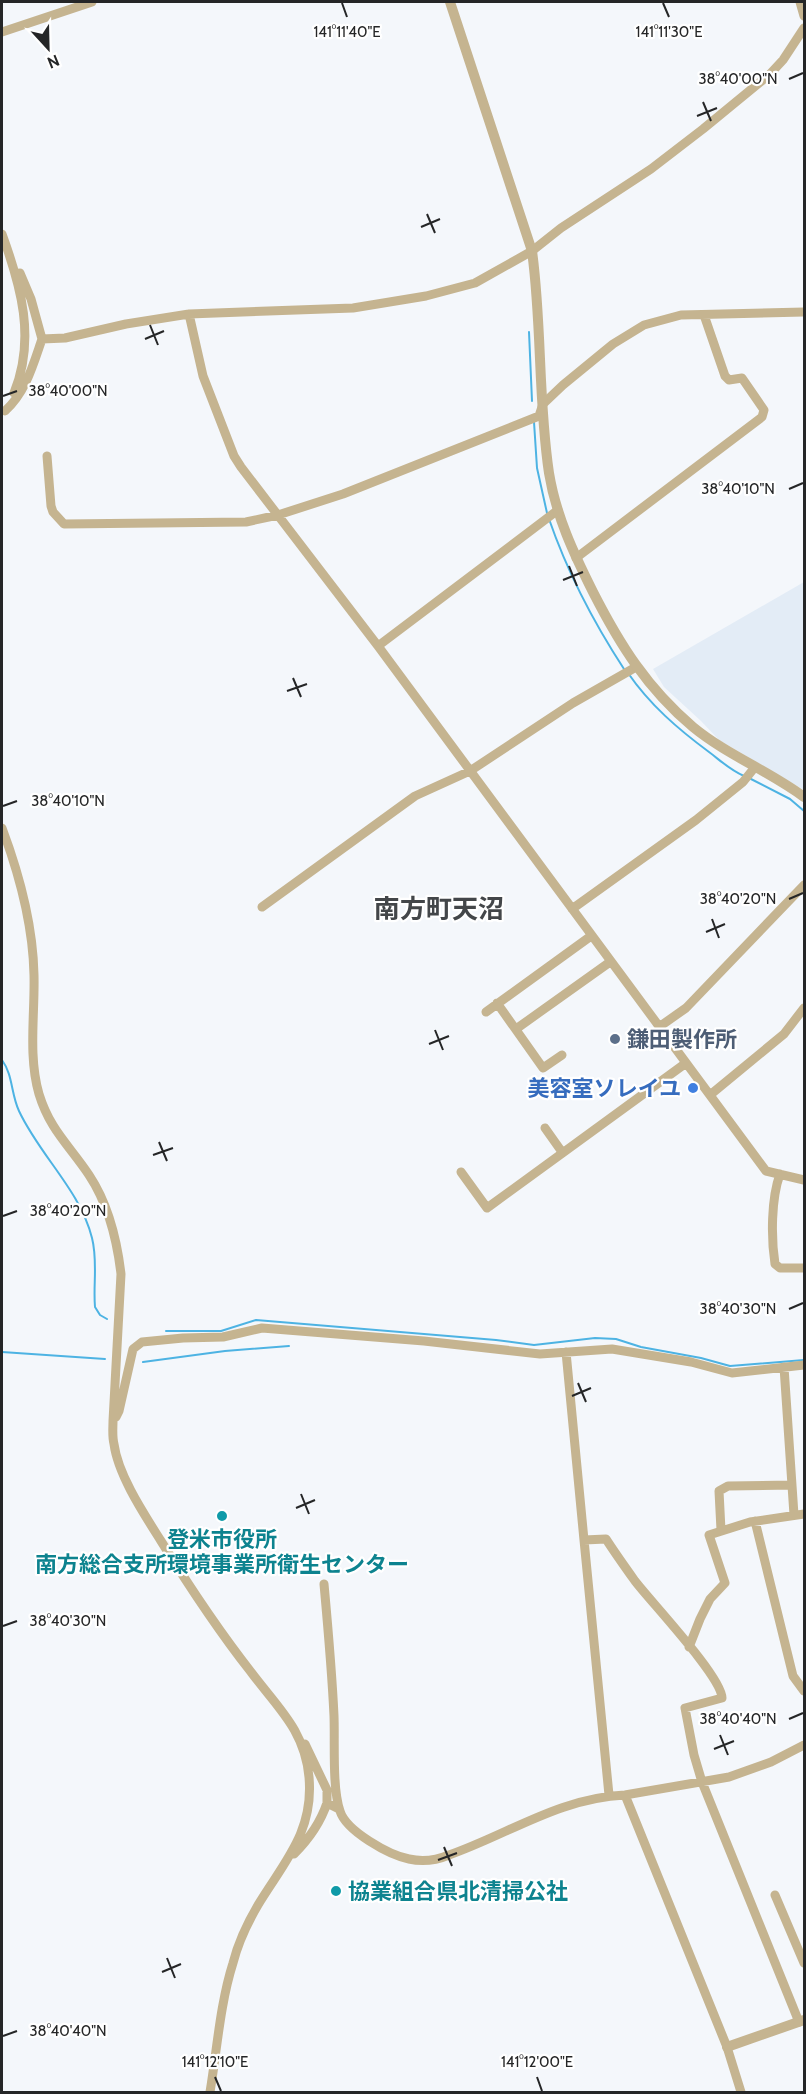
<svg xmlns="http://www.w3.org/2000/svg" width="806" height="2094" viewBox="0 0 806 2094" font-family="Cabin,'Noto Sans JP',sans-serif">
	<rect width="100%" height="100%" fill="#f4f7fb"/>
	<path fill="#e3ecf6" d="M804,582V790L719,740L701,721L664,687L653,669Z"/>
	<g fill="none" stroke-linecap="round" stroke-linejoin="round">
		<path stroke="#4db3e3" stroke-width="2" d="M529,332L532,401
			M534,422L537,468L547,513
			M549,519C567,571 594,623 624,669
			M628,673C650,705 678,729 709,752C721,761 730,770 744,776
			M749,778L790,799L804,811
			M2,1060C13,1075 11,1094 19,1111C40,1156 80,1190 92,1238C98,1261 93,1285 95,1307L100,1315L107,1319
			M166,1331H221L256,1320L496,1340L534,1345L595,1338L616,1339L641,1347L701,1358L730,1366L804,1360
			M2,1352L105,1359
			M143,1362L225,1351L289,1346"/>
		<path stroke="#c5b490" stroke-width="9" d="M800,2L804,16
			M2,32L92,2
			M2,234C21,286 36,339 14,393
			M20,273L31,299L42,339
			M189,314L203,376L234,456L241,467L378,646L766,1171L804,1180
			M5,411C26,392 33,365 42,339L65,338L126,324L189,314L353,308L426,296L475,283L532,251L561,228L651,169L703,129L770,74L783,60L804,28
			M47,456L51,506L53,512L64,524L246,522L278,515L343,494L539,416L543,404L563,385L613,344L644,325L681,315L804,312
			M576,558L762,417L764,410L742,378L729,380L725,376L704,315
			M378,646L558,510
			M2,828C20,876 33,924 34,975C35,1014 28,1056 39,1094C50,1130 69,1145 89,1175C109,1205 117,1240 121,1274L113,1421C113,1428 112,1436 114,1444C118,1475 144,1514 161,1541C189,1586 218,1630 251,1672C277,1707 305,1730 309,1777C314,1832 284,1862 258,1905C248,1922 238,1943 233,1963C220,2004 217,2050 210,2092
			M262,907L415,796L470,771L573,703L636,667
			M572,909L696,820L743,782L755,767
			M497,1003L543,1068L562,1055
			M486,1012L591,936
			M659,1027L686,1008L804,885
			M516,1029L610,962
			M710,1095L784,1034L804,1008
			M545,1128L562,1152
			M461,1172L487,1208L686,1063
			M780,1174C771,1199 771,1238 775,1264L780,1268H804
			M566,1352L584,1540L606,1539C615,1553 625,1567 635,1581C651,1602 722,1677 722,1698L685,1708L694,1755L702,1782L799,2022
			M784,1367L794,1515
			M116,1417L119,1411L133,1349L142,1342L183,1338L223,1337L262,1328L424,1341L540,1354L612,1349L691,1362L732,1373L804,1365
			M755,1521L793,1676L804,1691
			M721,1530L719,1491L728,1486L792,1485
			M584,1540L609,1795
			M324,1584C328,1628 332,1672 334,1716C335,1742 332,1788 340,1811C346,1831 389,1855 409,1859C422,1862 437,1860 449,1855C509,1834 559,1798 625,1795L729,1777L771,1762L804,1745
			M689,1647L700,1619L710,1599L725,1583L709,1535L750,1522L804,1514
			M305,1744L327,1790V1803L339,1809
			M625,1795L727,2047L741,2092
			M294,1854C309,1839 320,1824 327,1803
			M775,1895L804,1963"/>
		<path stroke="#c5b490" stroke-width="10" d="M450,2L532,251C542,324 538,400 549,473C556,516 574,554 593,592C620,645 647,688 693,727C727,755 769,771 804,797
			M727,2047L804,2020"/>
	</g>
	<path fill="none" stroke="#252627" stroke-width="2" d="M342,3L347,17M663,3L669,17M789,79L803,73M703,102L711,121M697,116L717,108M427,214L435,233M421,227L440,219M150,325L158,345M145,339L164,331M3,396L17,391M789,489L803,483M569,566L577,586M563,580L583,572M293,678L301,697M287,691L307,684M3,806L17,801M789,899L803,893M712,919L719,938M706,932L725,924M435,1030L443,1050M429,1044L449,1036M159,1142L167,1161M153,1155L173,1148M3,1216L17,1211M789,1309L803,1303M578,1383L586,1402M572,1396L591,1388M301,1494L309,1514M296,1508L315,1500M3,1626L17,1621M789,1719L803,1713M720,1735L728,1755M714,1749L734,1741M444,1847L452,1866M438,1860L457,1853M167,1958L175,1978M162,1972L181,1964M3,2036L17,2031M215,2077L221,2091M537,2077L542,2091"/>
	<circle fill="#5c6f8a" stroke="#fff" stroke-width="2" cx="615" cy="1039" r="6"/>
	<circle fill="#3f7fe0" stroke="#fff" stroke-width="2" cx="693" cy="1088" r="6"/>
	<g fill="#0f9aa8" stroke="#fff" stroke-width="2">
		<circle cx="222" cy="1516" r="6"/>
		<circle cx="336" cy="1891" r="6"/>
	</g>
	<g text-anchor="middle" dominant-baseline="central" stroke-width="4.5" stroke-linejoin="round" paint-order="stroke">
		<g font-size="22" font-weight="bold" fill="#4e5e75" stroke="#fff" text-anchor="start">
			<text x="627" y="1039">鎌田製作所</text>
		</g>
		<g font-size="22" font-weight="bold" fill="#366cbe" stroke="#fff" text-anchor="end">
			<text x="681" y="1088">美容室ソレイユ</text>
		</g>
		<g font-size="22" font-weight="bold" fill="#0d838f" stroke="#fff">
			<text x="222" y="1539">登米市役所<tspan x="222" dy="25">南方総合支所環境事業所衛生センター</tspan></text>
			<text x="348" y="1891" text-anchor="start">協業組合県北清掃公社</text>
		</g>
		<g font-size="26" font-weight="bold" fill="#434649" stroke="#fff">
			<text x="439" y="909">南方町天沼</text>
		</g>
	</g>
	<g font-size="15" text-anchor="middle" fill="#252627" stroke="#fff" stroke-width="4.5" stroke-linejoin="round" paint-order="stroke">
		<text x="347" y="37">141°11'40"E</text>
		<text x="669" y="37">141°11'30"E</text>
		<text x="738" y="84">38°40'00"N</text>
		<text x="68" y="396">38°40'00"N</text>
		<text x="738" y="494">38°40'10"N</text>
		<text x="68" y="806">38°40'10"N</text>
		<text x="738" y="904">38°40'20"N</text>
		<text x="68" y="1216">38°40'20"N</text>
		<text x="738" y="1314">38°40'30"N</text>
		<text x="68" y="1626">38°40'30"N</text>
		<text x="738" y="1724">38°40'40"N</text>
		<text x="68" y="2036">38°40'40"N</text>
		<text x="215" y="2067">141°12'10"E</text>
		<text x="537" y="2067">141°12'00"E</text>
	</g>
	<rect width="806" height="2094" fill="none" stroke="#252627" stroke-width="6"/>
	<g transform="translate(48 48) rotate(158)" stroke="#ffffff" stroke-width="4.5" paint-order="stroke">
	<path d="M0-4.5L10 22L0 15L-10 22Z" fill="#252627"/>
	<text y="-9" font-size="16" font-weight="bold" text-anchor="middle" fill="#252627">N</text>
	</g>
</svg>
